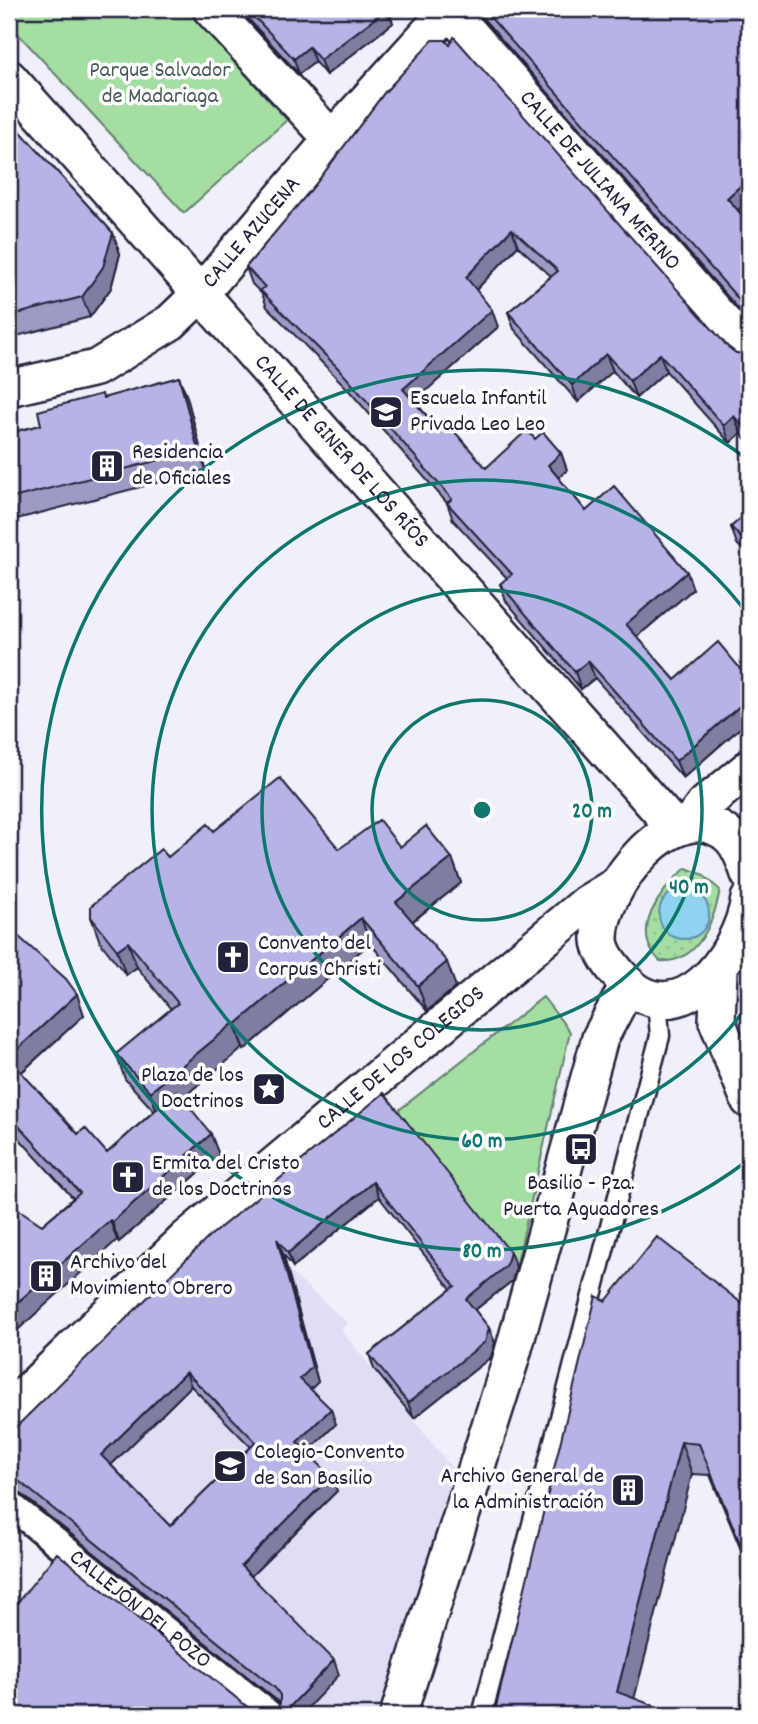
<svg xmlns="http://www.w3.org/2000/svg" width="758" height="1724" viewBox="0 0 758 1724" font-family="Dekko,sans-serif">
	<defs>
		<pattern id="grass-dots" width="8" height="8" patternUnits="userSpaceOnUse" patternTransform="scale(1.75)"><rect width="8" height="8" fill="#a5dea3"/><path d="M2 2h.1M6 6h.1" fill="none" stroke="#8ebe8d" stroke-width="1.8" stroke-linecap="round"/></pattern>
	</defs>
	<rect width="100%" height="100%" fill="#f0f0fa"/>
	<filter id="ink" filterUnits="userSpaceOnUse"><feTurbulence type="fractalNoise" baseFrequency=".0143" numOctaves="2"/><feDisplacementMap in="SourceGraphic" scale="14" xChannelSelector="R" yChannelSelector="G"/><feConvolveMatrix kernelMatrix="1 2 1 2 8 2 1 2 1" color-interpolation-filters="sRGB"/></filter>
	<g filter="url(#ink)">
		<path fill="#dfdef4" d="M289,1271L348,1323L341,1330L460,1478L381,1715H292L9,1493V1454Z"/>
		<path fill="url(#grass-dots)" stroke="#64806f" stroke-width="2" d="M686,868L702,874L720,890C714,921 698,964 660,961C628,931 661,890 686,868Z"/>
		<path fill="#a5dea3" stroke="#64806f" stroke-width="2" d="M9,9H186L287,120L184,213L9,24Z
			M543,997L570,1032L516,1267L394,1114Z"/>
		<path fill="#8ed4f0" stroke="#638da8" stroke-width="2" d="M659 914a25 25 0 1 1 50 0a25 25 0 1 1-50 0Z"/>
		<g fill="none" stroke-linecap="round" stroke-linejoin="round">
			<g stroke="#22223b" stroke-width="23">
				<path id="service" d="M482,1715L660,1036L657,1001"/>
			</g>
			<g stroke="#22223b" stroke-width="32">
				<g id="pedestrian">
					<path id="s1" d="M9,1504L270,1715"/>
				</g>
			</g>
			<g stroke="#22223b" stroke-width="40">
				<g id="minor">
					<path d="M211,9L332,139"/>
					<path id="s2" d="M448,9L749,351"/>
					<path id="s3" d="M9,78L675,828"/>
					<path id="s4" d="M9,388L96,368L171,322L201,293L332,139L450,9"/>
					<path d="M690,824L704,805L749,768"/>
					<path d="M749,874C745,862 739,845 729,836C676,789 598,889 600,940C601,953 613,968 621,977C677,1041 740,956 749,899"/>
					<path d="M719,970L717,1021L749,1100"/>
					<path id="s5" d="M9,1410L186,1239L587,903L615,886"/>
					<path d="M398,1715L511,1359L600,1038L628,985"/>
				</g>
			</g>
			<use href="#service" stroke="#fff" stroke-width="18"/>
			<use href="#pedestrian" stroke="#fff" stroke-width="26"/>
			<use href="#minor" stroke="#fff" stroke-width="35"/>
		</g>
		<path fill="#9d9bc6" stroke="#22223b" stroke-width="2" fill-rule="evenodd" d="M239,9H388L393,23L326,75L315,62L299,74Z
			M477,9H749V200L738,210L749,223V321L479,14Z
			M385,92L728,347L736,353L746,354L749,352V444L741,433L730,443L666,371L636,398L613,371L578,402L514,329L508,312L551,276L518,246L476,290L498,327L414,401L440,431L486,468L535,439L561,453L567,470L558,478L586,511L693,589L637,637L675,680L749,679V720L683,778L595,678L581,689L506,601L500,584L507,578L453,520L447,503L345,386L267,307L262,294L252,284L246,267L315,185Z
			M9,119L113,233L120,254L111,288L90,317L9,338Z
			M179,377L187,397L206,470L9,521L12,531L9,532V433L41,425L104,398Z
			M749,511V556L737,544L731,527Z
			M214,831L339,849L400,847L452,858L461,883L412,922L456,987L427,1011L370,943L244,1050L243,1048L182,1098L219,1155L119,1242L117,1240L42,1225L73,1198L9,1127V928L84,1015L21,1073L78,1134L107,1153L154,1111L125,1079L116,1054L171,1009L137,967L126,975L100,942L91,917L168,857Z
			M384,1093L516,1267L512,1281L475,1310L489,1328L495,1343L491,1357L414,1418L374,1369L369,1354L451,1289L379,1197L293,1267L283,1254L318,1382L310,1389L336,1424L307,1452L337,1491L251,1576L339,1675L277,1710L280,1703L19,1492L12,1489H9V1434ZM191,1386L251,1447L170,1526L111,1465Z
			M606,1301L749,1309V1569L710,1475L692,1474L494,1715Z"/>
		<path fill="#7f7ea1" stroke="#22223b" stroke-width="2" d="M387,9H388L393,23L326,75L320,60Z
			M309,47L315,62L299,74L294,59Z
			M749,178V200L733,215L727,198Z
			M512,229L518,246L472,294L466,277Z
			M113,233L120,254L111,288L90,317L82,297Z
			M492,310L498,327L409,406L403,389Z
			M606,354L613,371L578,402L572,385Z
			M660,354L666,371L636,398L630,381Z
			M179,377L187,397L206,470L198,450Z
			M734,416L741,433L730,443L724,426Z
			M561,453L567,470L554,482L548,465Z
			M687,572L693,589L632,641L626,624Z
			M588,661L595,678L581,689L575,672Z
			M749,698V720L683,778L676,761Z
			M452,858L461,883L405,927L396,902Z
			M361,918L370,943L244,1050L235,1025Z
			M128,942L137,967L126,975L117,950Z
			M447,962L456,987L427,1011L418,986Z
			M77,994L84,1015L15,1078L9,1060V1057Z
			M234,1023L243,1048L159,1117L150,1092Z
			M211,1134L219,1155L119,1242L112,1222Z
			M373,1182L379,1197L293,1267L288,1253Z
			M110,1220L117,1240L9,1338V1310Z
			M277,1239L283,1254L318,1382L306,1394L300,1379Z
			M510,1252L516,1267L512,1281L471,1313L466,1299Z
			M489,1328L495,1343L491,1357L414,1418L408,1403Z
			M186,1372L191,1386L106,1470L101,1455Z
			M331,1409L336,1424L302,1457L297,1442Z
			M681,1442L692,1474L630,1715L617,1692Z
			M331,1476L337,1491L246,1581L241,1566Z
			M334,1660L339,1675L301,1715H282Z"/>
		<path fill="#b6b4e6" stroke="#22223b" stroke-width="2" fill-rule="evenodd" d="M247,9H387L320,60L309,47L294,59Z
			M483,9H749V178L727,198L749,223V311Z
			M454,37L728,347L736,353L746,354L749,352V434L734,416L724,426L660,354L630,381L606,354L572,385L508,312L558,271L512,229L466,277L492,310L403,389L440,431L448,424L486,468L527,430L535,439L543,432L561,453L548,465L586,511L614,486L687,572L626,624L675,680L718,642L749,679V698L676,761L588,661L575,672L500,584L512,574L447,503L452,499L339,369L260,290L265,287L246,267L315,185L385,92L433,40H445L450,45Z
			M9,119L113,233L103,267L82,297L9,316Z
			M179,377L198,450L9,499V433L41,425L38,411L102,394L103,398Z
			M749,511V546L731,527Z
			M280,778L339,849L379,820L400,847L426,826L452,858L396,902L447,962L418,986L361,918L235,1025L234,1023L150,1092L116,1054L178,1003L128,942L117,950L91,917V906L161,849L168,857L208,824L214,831Z
			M9,928L66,979L77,994L9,1057V979L11,977L9,975Z
			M9,1059L78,1134L85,1128L107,1153L177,1091L211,1134L112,1222L110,1220L9,1310V1203L42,1225L80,1193L9,1115Z
			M384,1093L510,1252L506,1266L466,1299L489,1328L485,1342L408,1403L369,1354L455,1286L373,1182L288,1253L277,1239L312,1367L300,1379L331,1409L297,1442L331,1476L241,1566L334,1660L282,1715H269L277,1710L280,1703V1695L275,1688L14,1477L9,1475V1434L210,1236ZM186,1372L256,1442L170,1526L101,1455Z
			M657,1237L749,1309V1565L699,1444L681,1442L617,1692L679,1715H494L596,1296L606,1301Z
			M57,1553L255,1713L261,1715H9V1613Z
			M749,1704V1715H723Z"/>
	</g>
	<g fill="none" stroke="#0f766e" stroke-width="3.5">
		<circle cx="482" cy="810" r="110"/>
		<circle cx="482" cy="810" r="220"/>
		<path d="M749 1004A330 330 0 1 1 749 616"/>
		<path d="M747 1161A440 440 0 1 1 747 459"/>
	</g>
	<defs>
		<g id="school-square" transform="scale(1.75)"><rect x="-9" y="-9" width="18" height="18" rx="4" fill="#22223b" stroke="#fff"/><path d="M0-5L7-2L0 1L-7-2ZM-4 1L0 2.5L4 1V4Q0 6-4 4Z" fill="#fff"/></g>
		<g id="building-square" transform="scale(1.75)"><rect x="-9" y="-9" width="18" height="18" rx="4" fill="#22223b" stroke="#fff"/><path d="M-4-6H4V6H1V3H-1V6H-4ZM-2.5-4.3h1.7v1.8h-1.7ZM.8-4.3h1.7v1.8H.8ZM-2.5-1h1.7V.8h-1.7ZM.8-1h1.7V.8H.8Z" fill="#fff"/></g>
		<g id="church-square" transform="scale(1.75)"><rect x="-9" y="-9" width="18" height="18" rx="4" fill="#22223b" stroke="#fff"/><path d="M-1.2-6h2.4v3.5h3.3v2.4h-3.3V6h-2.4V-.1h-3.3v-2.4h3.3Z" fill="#fff"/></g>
		<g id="sight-square" transform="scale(1.75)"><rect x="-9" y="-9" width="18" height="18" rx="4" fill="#22223b" stroke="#fff"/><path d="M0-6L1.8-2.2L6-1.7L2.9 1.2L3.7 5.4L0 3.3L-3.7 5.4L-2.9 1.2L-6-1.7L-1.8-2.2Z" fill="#fff"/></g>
		<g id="bus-square" transform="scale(1.75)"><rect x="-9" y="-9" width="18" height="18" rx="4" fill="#22223b" stroke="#fff"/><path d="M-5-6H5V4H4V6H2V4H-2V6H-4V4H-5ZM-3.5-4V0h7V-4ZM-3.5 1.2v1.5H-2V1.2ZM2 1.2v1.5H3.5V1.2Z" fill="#fff"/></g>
		<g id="university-square" transform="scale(1.75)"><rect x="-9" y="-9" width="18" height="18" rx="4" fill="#22223b" stroke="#fff"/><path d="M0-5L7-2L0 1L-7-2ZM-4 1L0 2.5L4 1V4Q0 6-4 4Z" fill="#fff"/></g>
	</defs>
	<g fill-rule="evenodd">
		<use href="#school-square" x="386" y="412"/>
		<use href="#building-square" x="107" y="466"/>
		<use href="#church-square" x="233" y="957"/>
		<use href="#sight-square" x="269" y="1089"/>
		<use href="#bus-square" x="581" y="1149"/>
		<use href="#church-square" x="128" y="1177"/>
		<use href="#building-square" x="46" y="1276"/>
		<use href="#university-square" x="230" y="1466"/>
		<use href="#building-square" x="628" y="1490"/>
	</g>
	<g text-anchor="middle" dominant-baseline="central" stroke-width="7" stroke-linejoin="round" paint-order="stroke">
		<g font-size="23" fill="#495a5a" stroke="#fff">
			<text x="160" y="71">Parque Salvador<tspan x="160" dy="26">de Madariaga</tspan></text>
		</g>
		<g font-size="23" fill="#22223b" stroke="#fff">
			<text stroke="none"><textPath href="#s2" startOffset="229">CALLE DE JULIANA MERINO</textPath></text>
			<text stroke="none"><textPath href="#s4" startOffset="298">CALLE AZUCENA</textPath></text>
			<text stroke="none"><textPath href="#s3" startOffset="500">CALLE DE GINER DE LOS RÍOS</textPath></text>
			<text stroke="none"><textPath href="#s5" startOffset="527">CALLE DE LOS COLEGIOS</textPath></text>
			<text stroke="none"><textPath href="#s1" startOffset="168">CALLEJÓN DEL POZO</textPath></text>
		</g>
		<g font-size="23" fill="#22223b" stroke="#fff" text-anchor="start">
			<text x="410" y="399">Escuela Infantil<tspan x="410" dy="26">Privada Leo Leo</tspan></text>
			<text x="132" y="453">Residencia<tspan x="132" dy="26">de Oficiales</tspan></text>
			<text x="258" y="944">Convento del<tspan x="258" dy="26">Corpus Christi</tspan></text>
			<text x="244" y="1076" text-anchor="end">Plaza de los<tspan x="244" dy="26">Doctrinos</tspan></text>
			<text x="152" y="1164">Ermita del Cristo<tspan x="152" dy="26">de los Doctrinos</tspan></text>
			<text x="581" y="1184" text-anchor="middle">Basilio - Pza.<tspan x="581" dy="26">Puerta Aguadores</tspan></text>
			<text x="70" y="1263">Archivo del<tspan x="70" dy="26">Movimiento Obrero</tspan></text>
			<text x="254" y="1453">Colegio-Convento<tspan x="254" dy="26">de San Basilio</tspan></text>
			<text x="604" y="1477" text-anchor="end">Archivo General de<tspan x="604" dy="26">la Administración</tspan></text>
		</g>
	</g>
	<circle cx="482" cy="810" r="10" fill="#0f766e" stroke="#fff" stroke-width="3.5"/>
	<g font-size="21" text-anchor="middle" font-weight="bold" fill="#0f766e" stroke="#fff" stroke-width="7" stroke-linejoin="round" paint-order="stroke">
		<text x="592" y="817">20 m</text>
		<text x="689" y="893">40 m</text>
		<text x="482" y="1147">60 m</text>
		<text x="482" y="1257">80 m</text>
	</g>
	<rect width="758" height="1724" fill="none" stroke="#fff" stroke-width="35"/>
	<rect x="18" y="18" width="723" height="1689" fill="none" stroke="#22223b" stroke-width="2.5" filter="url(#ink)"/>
</svg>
